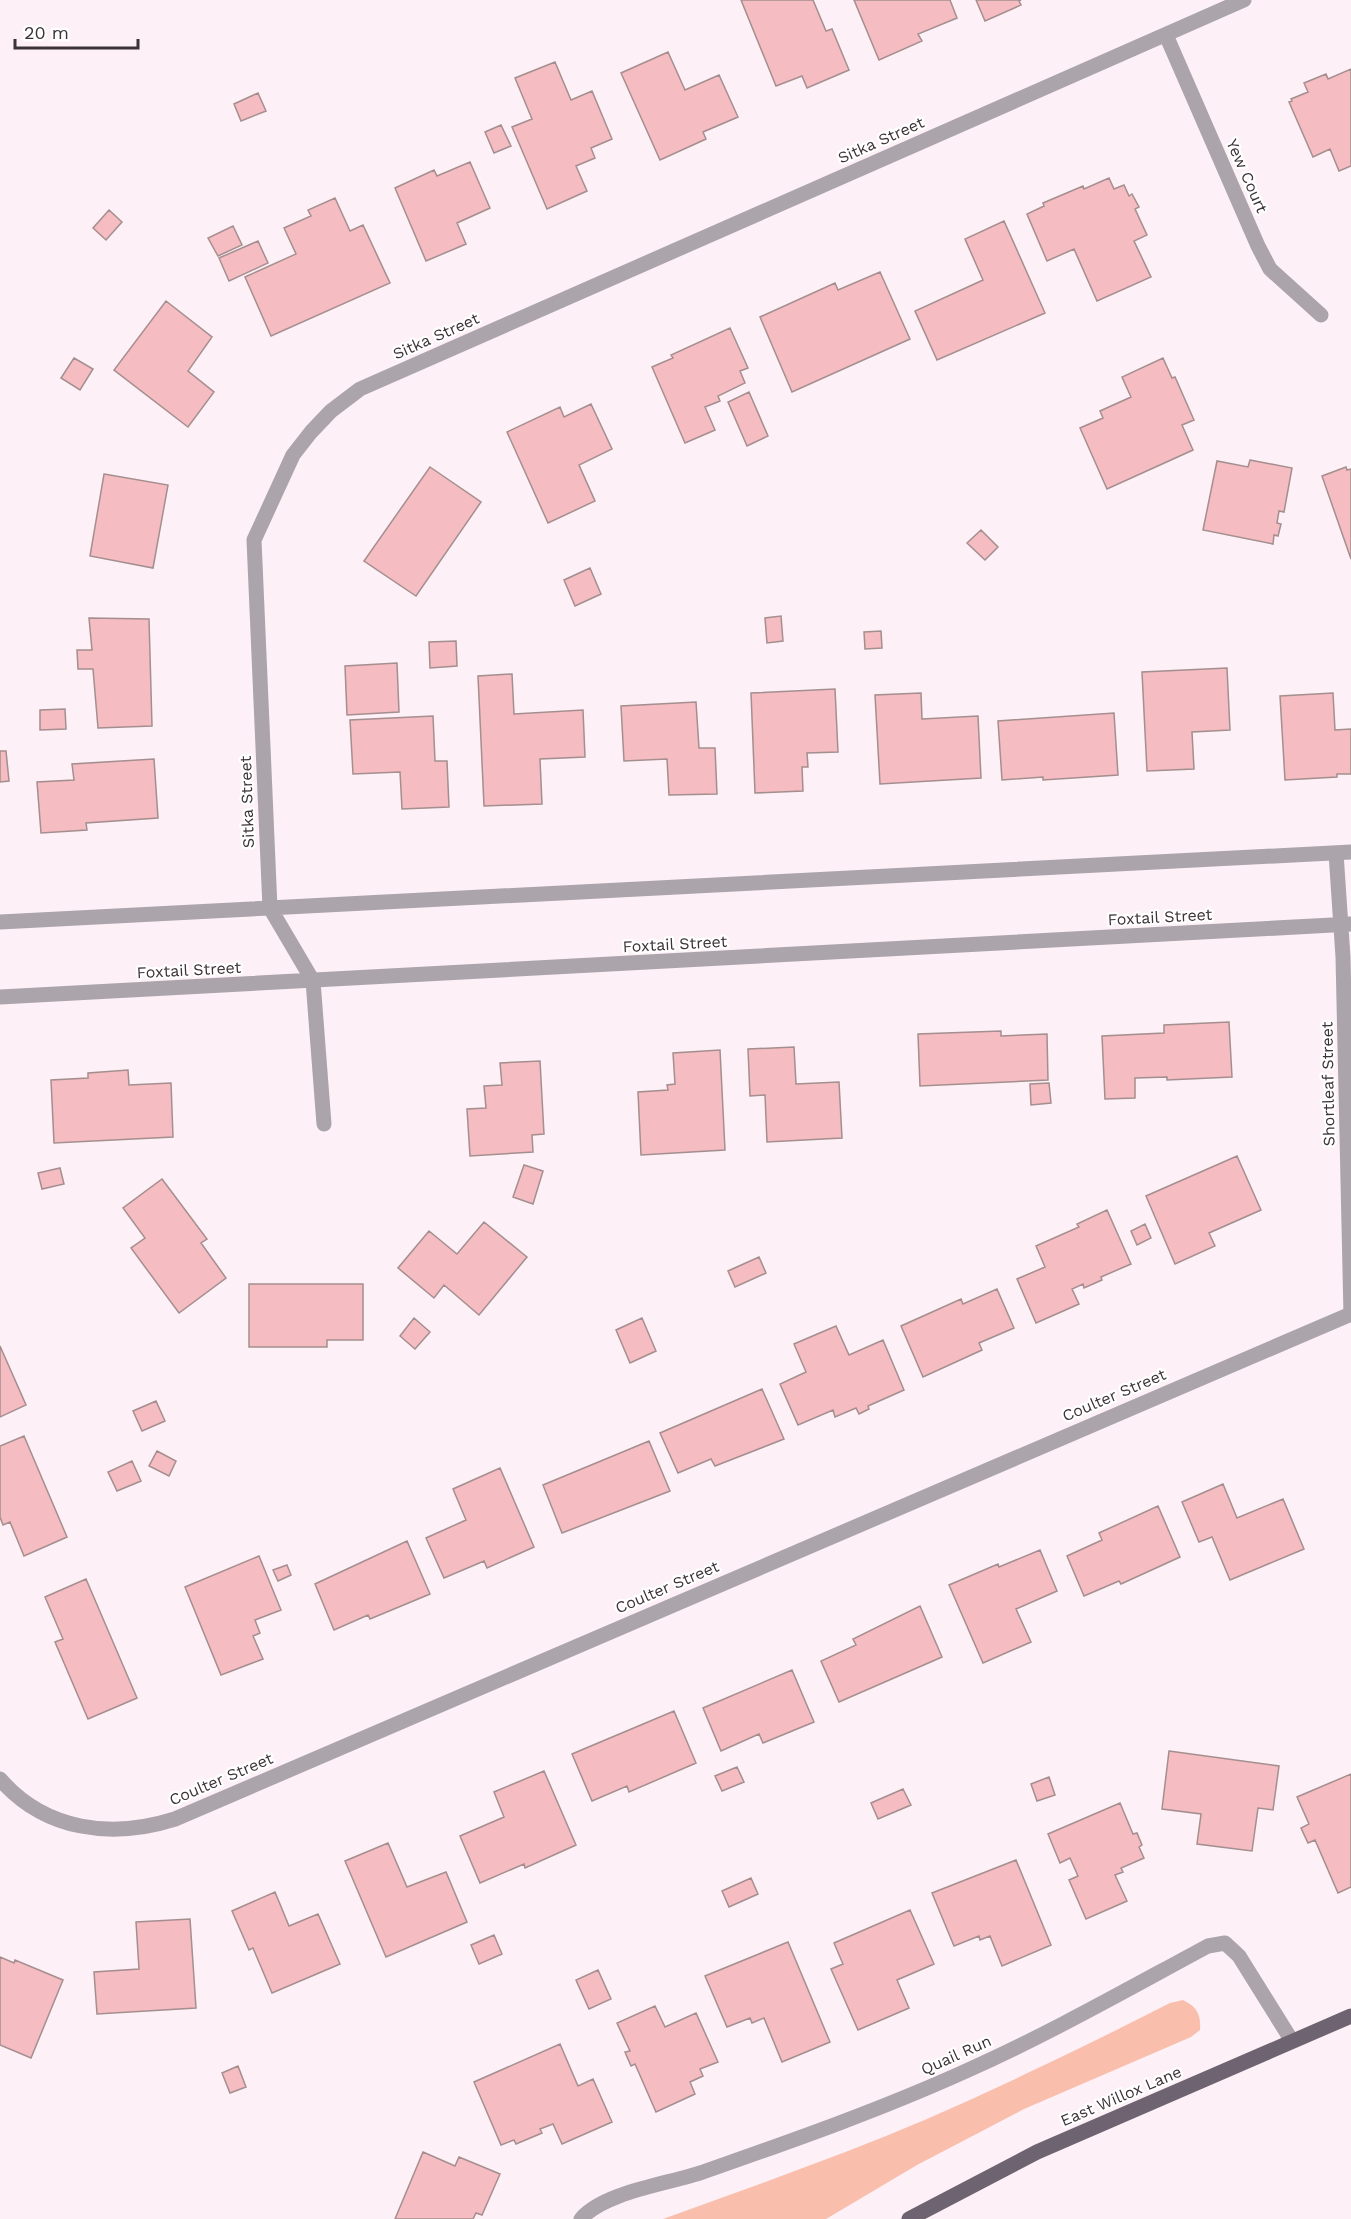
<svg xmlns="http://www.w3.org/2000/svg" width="1351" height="2219" viewBox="0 0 1351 2219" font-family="'Work Sans',sans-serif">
	<rect width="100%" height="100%" fill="#fdf0f6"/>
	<path fill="#f9beac" d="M1183,2000C1197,2007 1201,2014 1200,2030L1191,2037L1024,2109L917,2165L826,2219H663C751,2187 840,2156 927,2119C1009,2083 1090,2044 1170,2003Z"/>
	<path fill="#f5bcc1" stroke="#a48e8f" stroke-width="1.5" d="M741,0H813L826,31L832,29L849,70L807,88L802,76L776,86Z
		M854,0H950L957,18L918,34L922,41L879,60Z
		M976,0H1021L1019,1L1021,5L985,21Z
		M668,52L685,90L719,75L738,117L703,132L706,139L660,160L621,73Z
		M555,62L571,100L592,91L612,139L591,148L595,158L576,166L587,191L547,209L512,127L532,119L515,78Z
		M1351,69V166L1339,171L1330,149L1313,157L1289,102L1292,101L1291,99L1308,92L1304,83L1326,74L1328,79Z
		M258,93L266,111L241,121L234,104Z
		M501,125L511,146L494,153L485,132Z
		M470,162L490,208L457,223L466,244L426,261L395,188L434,170L437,176Z
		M1109,178L1114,189L1124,185L1129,196L1132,194L1139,207L1135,209L1147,235L1134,241L1151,277L1097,301L1074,249L1047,261L1027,214L1044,206L1043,203L1083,186L1084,189Z
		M335,198L350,231L363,225L390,283L271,336L245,277L296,254L284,228L311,216L308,210Z
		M109,210L122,222L106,240L93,228Z
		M1004,221L1045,313L937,360L915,311L983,280L965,239Z
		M233,226L242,245L218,256L208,238Z
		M258,241L268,263L229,281L219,258Z
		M880,272L910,339L792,392L760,317L835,283L838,290Z
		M166,301L212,337L188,371L214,392L188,427L114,370Z
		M730,328L748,368L740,371L745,383L718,396L720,401L705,407L715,430L685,443L652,367L673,358L671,355Z
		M74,358L93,369L80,390L61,378Z
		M1163,358L1172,378L1175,377L1194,420L1182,425L1193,450L1107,489L1080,428L1103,418L1100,411L1131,397L1122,377Z
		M749,392L768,436L747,446L728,402Z
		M591,404L612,449L579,465L595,501L548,523L507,432L560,407L564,417Z
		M1250,460L1292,468L1284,512L1279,511L1277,523L1281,524L1278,536L1274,535L1273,544L1203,530L1217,461L1248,467Z
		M430,467L481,502L416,596L364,561Z
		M1346,467L1347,470L1351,469V559L1322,476Z
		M104,474L168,485L153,568L90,556Z
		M981,530L998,547L985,560L967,543Z
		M590,568L601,594L575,606L564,580Z
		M781,616L783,641L767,643L765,618Z
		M89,618L149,619L152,726L98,728L93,669H78L77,650H92Z
		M881,631L882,648L865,649L864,632Z
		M456,641L457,666L430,668L429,642Z
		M397,663L399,712L347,715L345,666Z
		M1227,668L1230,730L1192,732L1194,769L1147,771L1142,672Z
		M512,674L514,714L583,710L585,757L540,759L542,804L484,806L478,676Z
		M835,689L838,752L807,753L808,767H802L803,791L755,793L751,693Z
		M921,693L922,719L978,716L981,778L880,784L875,695Z
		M1333,693L1335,730L1351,729V774H1337V777L1285,780L1280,696Z
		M696,702L699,748H715L717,794L669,795L667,759L624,761L621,706Z
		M65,709L66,729L40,730V710Z
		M1114,713L1118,775L1043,780V777L1002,780L998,721Z
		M433,716L435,761H447L449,807L402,809L400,772L353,774L350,720Z
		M0,751H6L9,781L0,782Z
		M154,759L158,818L86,823L87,830L41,833L37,782L74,780L72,764Z
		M1229,1022L1232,1077L1167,1080V1077L1135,1078V1098L1105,1099L1102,1036L1164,1033V1025Z
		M1001,1031V1036L1047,1034L1048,1080L920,1086L918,1034Z
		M794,1047L796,1084L839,1082L842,1138L767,1142L765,1095L750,1096L748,1049Z
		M720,1050L725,1150L641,1155L638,1092L668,1090L667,1085L675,1084L673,1053Z
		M540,1061L544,1134L532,1135L533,1152L470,1156L467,1109L486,1108L484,1086L502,1085L500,1063Z
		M128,1070L129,1085L171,1083L173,1137L54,1143L51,1080L88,1078V1073Z
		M1049,1083L1051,1103L1031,1105L1030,1084Z
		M1237,1156L1261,1210L1209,1233L1215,1246L1175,1264L1146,1196Z
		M524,1165L543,1171L533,1204L513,1197Z
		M60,1168L64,1184L42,1189L38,1173Z
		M162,1179L207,1239L201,1243L226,1278L179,1313L131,1248L145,1238L123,1208Z
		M1107,1210L1131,1264L1101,1277L1102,1280L1084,1288L1083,1284L1072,1289L1079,1304L1036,1323L1017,1279L1045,1267L1036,1246L1079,1227L1077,1224Z
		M484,1222L527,1257L479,1315L444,1285L434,1298L398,1268L429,1231L457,1254Z
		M1145,1224L1151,1238L1137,1245L1131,1231Z
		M759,1257L766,1273L735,1287L728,1271Z
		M249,1284H363V1340H327V1347H249Z
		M997,1289L1014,1328L979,1343L982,1350L923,1377L901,1326L961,1299L963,1304Z
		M414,1318L430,1332L415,1349L400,1336Z
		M642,1318L656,1351L630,1363L616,1330Z
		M836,1326L849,1355L883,1340L904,1390L868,1406L869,1409L859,1414L856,1408L835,1417L833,1410L798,1425L780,1384L806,1372L794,1344Z
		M0,1346L26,1405L0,1417Z
		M762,1389L784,1439L715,1466L711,1459L678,1473L660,1433Z
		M156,1401L165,1421L142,1431L133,1411Z
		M24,1436L67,1537L24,1556L10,1522L3,1525L0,1517V1446Z
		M649,1441L670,1491L562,1533L543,1485Z
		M157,1451L176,1461L169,1476L149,1466Z
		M132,1461L141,1481L117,1491L108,1472Z
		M500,1468L534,1547L487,1568L484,1561L444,1578L426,1538L466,1520L453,1489Z
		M1223,1484L1237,1518L1283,1499L1304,1549L1230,1580L1212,1537L1199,1542L1182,1502Z
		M1158,1506L1180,1557L1121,1584L1119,1581L1084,1596L1067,1556L1102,1540L1099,1533Z
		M407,1541L430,1594L370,1619L368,1615L334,1630L315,1584Z
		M1040,1550L1057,1591L1016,1609L1031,1642L983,1663L949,1585L998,1564L999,1567Z
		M259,1556L281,1610L255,1620L260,1633L253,1636L263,1659L221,1675L185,1587Z
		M287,1565L291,1575L278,1581L273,1570Z
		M86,1579L137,1698L88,1719L55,1642L63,1639L45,1597Z
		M920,1606L942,1657L839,1702L821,1661L856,1645L853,1639Z
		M792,1670L814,1722L763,1743L759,1734L721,1751L703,1708Z
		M674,1711L696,1763L629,1792L627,1786L592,1801L572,1754Z
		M1169,1751L1279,1766L1273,1810L1258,1808L1252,1851L1197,1844L1201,1814L1162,1809Z
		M737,1767L744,1782L722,1791L715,1776Z
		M544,1771L576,1845L525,1868L524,1864L480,1883L460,1836L504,1817L494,1792Z
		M1351,1774V1887L1338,1893L1315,1840L1308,1843L1301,1828L1309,1824L1297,1797Z
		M1049,1777L1055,1795L1037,1801L1031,1784Z
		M903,1789L911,1805L878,1819L871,1803Z
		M1120,1803L1133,1834L1137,1833L1142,1845L1139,1847L1144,1858L1121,1868L1123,1872L1115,1875L1127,1901L1086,1919L1069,1880L1078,1876L1070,1858L1060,1863L1048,1834Z
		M388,1843L407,1887L446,1872L467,1922L386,1957L345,1861Z
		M1016,1860L1051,1945L1002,1966L990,1936L980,1940L979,1936L954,1946L932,1893Z
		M751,1878L758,1894L729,1907L722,1891Z
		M275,1892L289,1926L318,1914L340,1964L272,1993L253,1948L249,1950L232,1911Z
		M910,1910L934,1964L897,1980L909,2008L858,2030L831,1969L843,1964L834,1943Z
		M190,1919L196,2008L97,2014L94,1972L139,1969L136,1922Z
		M494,1935L502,1954L479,1964L471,1945Z
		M788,1942L830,2042L782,2062L764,2018L752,2023L750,2018L727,2027L705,1976Z
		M0,1957L14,1963L15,1960L63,1980L31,2058L0,2045Z
		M598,1970L611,1999L589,2009L576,1980Z
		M655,2006L665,2027L696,2013L718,2062L700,2069L703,2076L690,2082L695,2094L656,2112L635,2064L631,2066L625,2052L630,2051L617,2023Z
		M560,2044L578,2086L593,2079L612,2122L562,2144L553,2124L540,2129L542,2133L516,2144L514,2140L501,2145L474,2082Z
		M238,2066L246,2087L230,2093L222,2073Z
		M423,2152L455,2166L459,2157L500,2174L482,2215L476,2213L473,2219H395Z"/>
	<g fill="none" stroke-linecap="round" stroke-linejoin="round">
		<path stroke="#aba4ab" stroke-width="15" d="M1166,35L1258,246L1270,269L1321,315
			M1336,853L1343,957L1351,1315
			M0,922L1351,852
			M0,997L1351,924
			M324,1124L313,981L270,908L254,540L293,455L311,432L331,411L360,389L1244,0
			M0,1779C45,1831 112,1839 175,1819L1351,1314
			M581,2219C604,2192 668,2184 703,2172C791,2141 880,2110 966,2071C1049,2034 1128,1989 1208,1946L1225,1943L1239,1956L1292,2041"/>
		<path stroke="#6e6370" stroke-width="15" d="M909,2219L1037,2152L1351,2016"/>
	</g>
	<g text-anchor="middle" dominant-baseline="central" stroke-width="4.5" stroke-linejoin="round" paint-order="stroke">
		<g font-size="16" fill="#3c3337" stroke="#fff">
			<text transform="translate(881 140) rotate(-24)">Sitka Street</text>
			<text transform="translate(1247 176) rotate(66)">Yew Court</text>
			<text transform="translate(436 336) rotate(-24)">Sitka Street</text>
			<text transform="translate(247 802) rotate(-92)">Sitka Street</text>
			<text transform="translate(1160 917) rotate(-3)">Foxtail Street</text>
			<text transform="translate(675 944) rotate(-3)">Foxtail Street</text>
			<text transform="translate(189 970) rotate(-3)">Foxtail Street</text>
			<text transform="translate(1328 1084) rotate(-91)">Shortleaf Street</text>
			<text transform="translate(1114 1395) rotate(-23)">Coulter Street</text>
			<text transform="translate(667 1587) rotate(-23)">Coulter Street</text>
			<text transform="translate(221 1779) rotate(-23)">Coulter Street</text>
			<text transform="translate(956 2055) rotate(-24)">Quail Run</text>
			<text transform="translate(1121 2096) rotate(-23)">East Willox Lane</text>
		</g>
	</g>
	<path d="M15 39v9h123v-9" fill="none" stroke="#3c3337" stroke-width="3"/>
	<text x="24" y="39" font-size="18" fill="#3c3337" stroke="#ffffff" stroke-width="4.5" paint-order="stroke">20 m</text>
</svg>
